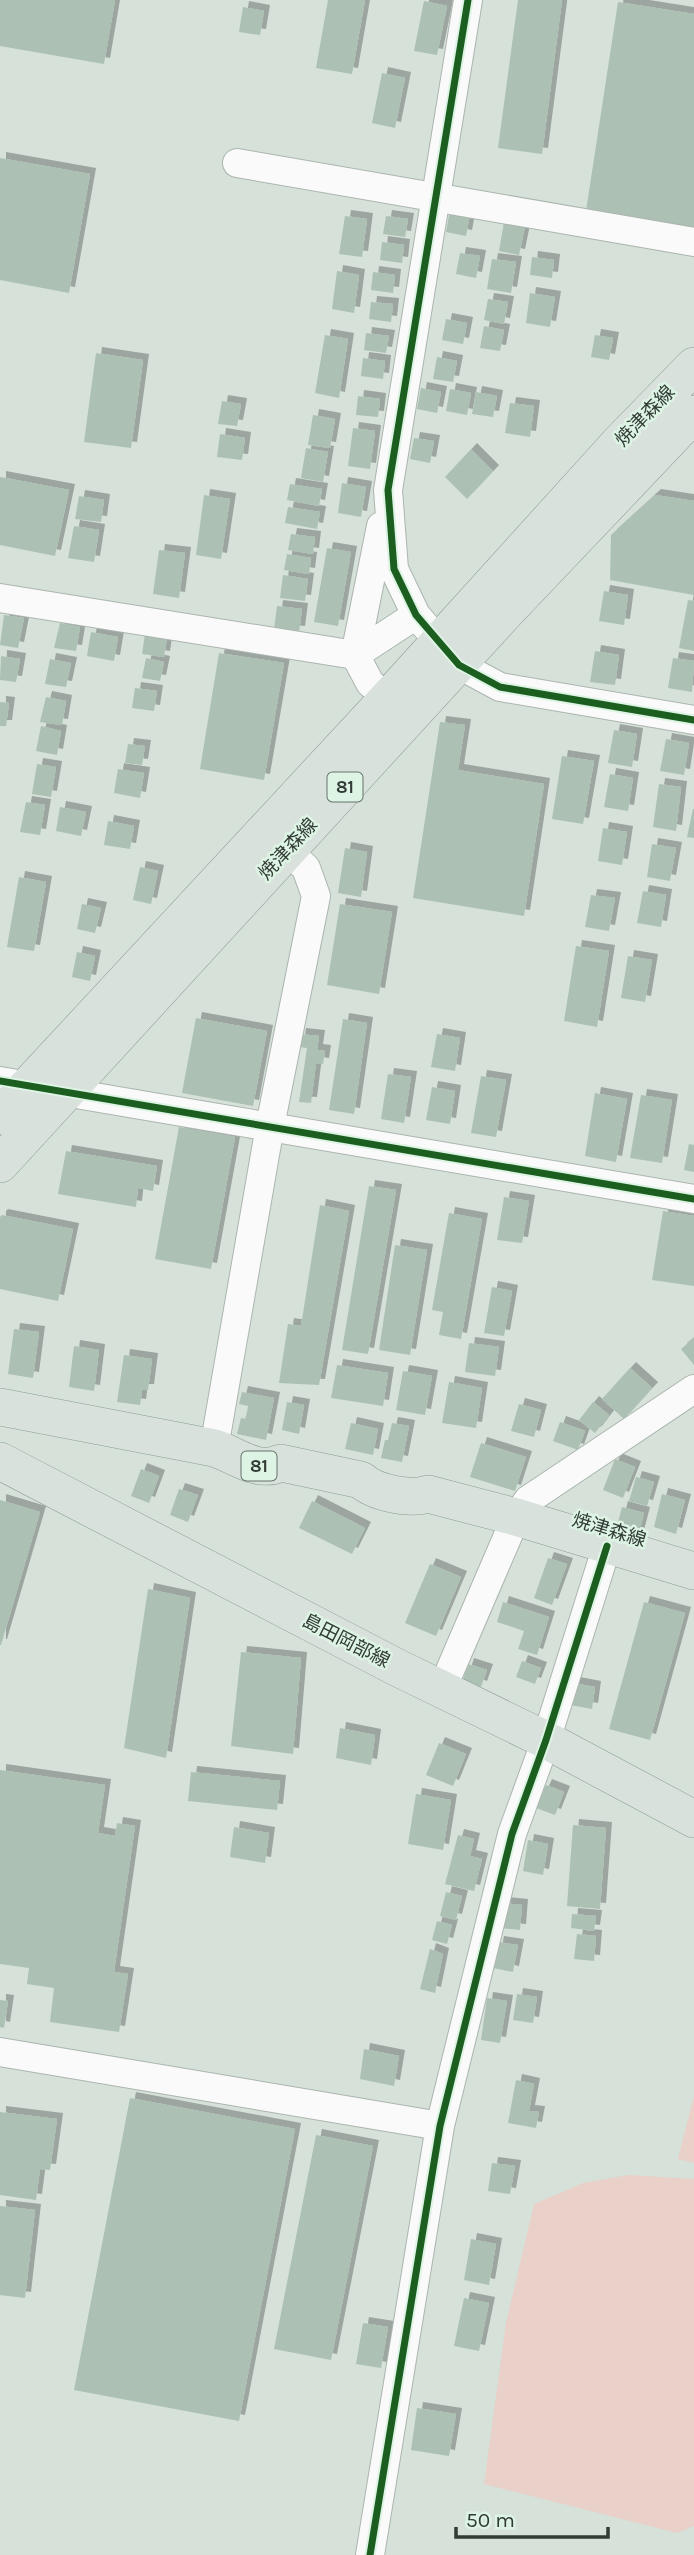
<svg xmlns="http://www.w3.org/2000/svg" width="694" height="2555" viewBox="0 0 694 2555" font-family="Karla,'Noto Sans JP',sans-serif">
	<defs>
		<filter id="shadow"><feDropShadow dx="6" dy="-6" stdDeviation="0" flood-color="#0004"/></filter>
	</defs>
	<rect width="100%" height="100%" fill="#d5e1d9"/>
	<path fill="#e9d0c8" d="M694,2096V2163L678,2159Z
		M629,2175L694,2179V2526L677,2533L484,2484L506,2323L534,2204L583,2183Z"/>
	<path fill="#acc1b4" filter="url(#shadow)" d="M0,0H115L104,64L0,46Z
		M328,0H365L352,74L316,68Z
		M518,0H562L542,154L498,148Z
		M424,1L447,6L437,55L414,51Z
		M618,2L694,14V228L586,211Z
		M243,7L264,11L260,35L239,32Z
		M382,73L405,78L395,128L372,123Z
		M0,158L90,174L69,293L0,280Z
		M450,210L470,214L466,236L446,232Z
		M345,216L367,219L362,257L339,254Z
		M386,216L408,219L405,237L383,234Z
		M504,222L525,226L519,255L499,251Z
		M382,242L404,245L402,263L380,260Z
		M460,253L480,256L476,278L456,274Z
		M532,257L554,260L552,278L530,275Z
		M492,259L516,262L511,293L487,289Z
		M337,271L359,275L354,313L332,309Z
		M373,272L395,275L393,293L371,290Z
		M530,293L555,297L550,327L526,323Z
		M488,299L508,302L504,324L484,320Z
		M371,302L393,304L391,322L369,319Z
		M446,319L467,323L463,344L442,340Z
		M484,326L504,330L500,351L480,348Z
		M366,333L389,336L386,353L364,350Z
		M325,335L348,339L339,398L315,393Z
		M595,335L613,338L609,360L591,357Z
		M96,353L143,360L131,448L84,442Z
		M437,357L457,361L453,382L433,379Z
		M363,358L385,361L383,379L361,376Z
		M421,388L441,392L437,413L417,409Z
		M450,389L471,393L467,415L446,411Z
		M476,392L497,396L493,417L472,414Z
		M358,396L380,399L378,417L356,415Z
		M222,401L241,404L237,426L218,424Z
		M510,403L534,406L530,437L505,433Z
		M313,415L335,419L330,448L308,445Z
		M353,428L375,431L370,469L348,466Z
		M220,434L245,438L242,460L217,457Z
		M414,438L434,441L430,463L410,459Z
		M306,448L328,452L323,482L301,478Z
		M471,449L493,471L467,499L445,477Z
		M0,477L69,490L55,556L0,545Z
		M342,483L366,487L361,517L338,513Z
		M290,484L322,489L319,506L287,500Z
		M204,495L230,499L221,559L196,555Z
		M655,495L694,501V595L610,580L611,535Z
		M79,496L104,500L101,522L75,519Z
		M288,507L320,512L317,529L285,523Z
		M74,526L99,530L94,562L68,558Z
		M291,534L315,537L313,554L288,550Z
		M327,548L351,552L338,626L314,622Z
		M159,550L185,553L179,598L153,594Z
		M287,554L311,558L309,574L284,570Z
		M283,575L308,579L305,601L280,598Z
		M604,591L628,595L624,625L599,621Z
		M688,600L694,601V651L679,648Z
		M277,606L302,609L299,632L274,629Z
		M4,615L24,618L18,648L0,645Z
		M60,623L80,627L76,651L54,648Z
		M91,632L118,637L114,661L87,656Z
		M145,634L167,637L164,657L142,654Z
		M595,651L619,655L615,685L590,682Z
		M219,653L284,663L264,780L200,769Z
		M1,656L20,659L16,682L0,680Z
		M146,658L164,662L160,681L142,678Z
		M673,658L694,661L692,692L668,688Z
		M50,659L71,663L66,687L45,684Z
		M135,688L157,691L154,711L132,708Z
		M46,697L66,701L62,725L40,722Z
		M0,702L9,703L6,726H0Z
		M440,722L465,725L458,770L544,784L524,916L413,898Z
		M41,726L61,731L57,755L36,751Z
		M614,730L637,734L632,767L608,763Z
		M666,739L689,743L684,775L660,771Z
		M128,744L145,746L142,765L125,763Z
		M562,756L594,761L583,824L552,819Z
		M37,764L56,767L51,797L32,794Z
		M118,769L144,773L140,798L114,793Z
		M610,774L633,778L628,811L604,807Z
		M659,784L681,787L676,831L653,827Z
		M26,802L45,805L40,835L20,832Z
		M60,807L86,812L81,836L56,831Z
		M693,809H694V838L687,837Z
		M108,821L134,826L130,849L104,845Z
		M603,828L627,832L622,865L598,861Z
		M652,844L676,848L670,881L647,877Z
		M345,848L367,852L361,897L338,893Z
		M140,867L158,871L151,904L133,900Z
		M19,877L46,882L34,951L7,947Z
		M643,891L666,895L661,927L637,923Z
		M591,895L615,898L609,931L585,927Z
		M82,904L101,908L95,933L77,929Z
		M340,904L392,912L379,994L327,985Z
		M576,946L609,951L597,1027L564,1021Z
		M77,952L95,956L90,981L72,977Z
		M628,956L652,960L645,1002L621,998Z
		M196,1018L267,1031L253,1106L182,1093Z
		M343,1019L367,1023L354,1114L329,1110Z
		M300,1034L319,1036L317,1050L325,1051L323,1064L316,1063L311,1103L299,1102L307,1048L298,1047Z
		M437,1034L460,1038L455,1071L431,1067Z
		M388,1074L411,1077L404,1123L381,1119Z
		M481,1076L506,1080L496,1137L471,1133Z
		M432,1087L455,1091L450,1124L426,1120Z
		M595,1093L627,1099L616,1162L585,1156Z
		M641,1095L672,1100L662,1163L630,1158Z
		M179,1127L235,1137L211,1269L155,1259Z
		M689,1144L694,1145V1172L684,1170Z
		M66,1151L157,1166L153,1191L138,1188L136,1207L58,1194Z
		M369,1186L396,1190L368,1354L342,1350Z
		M504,1197L529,1201L522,1243L497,1240Z
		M320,1205L349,1211L319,1385L279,1383L288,1324L301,1326Z
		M663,1211L694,1216V1286L652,1280Z
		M449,1213L482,1219L461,1339L439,1335L443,1312L432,1310Z
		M2,1215L73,1229L58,1301L0,1289V1217Z
		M395,1245L427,1250L410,1355L379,1350Z
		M492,1287L512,1291L504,1336L484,1333Z
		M14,1329L39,1332L33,1378L8,1374Z
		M694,1338V1365L681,1349Z
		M469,1343L499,1347L495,1376L465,1372Z
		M74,1346L99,1350L94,1391L69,1387Z
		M124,1355L152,1359L148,1390H142L140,1405L117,1402Z
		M337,1365L388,1373L383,1406L331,1398Z
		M630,1368L652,1388L624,1419L602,1399Z
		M403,1371L432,1376L425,1415L396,1410Z
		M449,1382L482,1388L476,1428L442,1423Z
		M242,1392L274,1398L266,1440L237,1434L241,1418L246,1419L248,1406L239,1404Z
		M287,1402L304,1405L299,1434L282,1430Z
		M593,1402L609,1415L595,1433L579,1420Z
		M519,1404L541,1410L534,1437L511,1431Z
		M560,1422L585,1431L578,1450L553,1441Z
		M351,1423L378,1429L373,1455L345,1449Z
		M392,1423L409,1426L402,1462L381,1458L385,1440H388Z
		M481,1443L526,1457L515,1491L470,1477Z
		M615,1459L635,1467L623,1498L603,1490Z
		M141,1469L159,1476L149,1503L131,1496Z
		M636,1477L654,1482L647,1506L629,1501Z
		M179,1489L198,1495L188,1522L170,1515Z
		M662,1494L685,1500L676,1534L654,1527Z
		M0,1500L40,1512L1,1645H0Z
		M312,1501L365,1528L352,1554L299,1528Z
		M622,1507L644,1513L638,1536L616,1530Z
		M548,1558L567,1564L552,1605L534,1598Z
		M430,1564L461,1577L436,1636L405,1623Z
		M148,1589L190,1598L166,1758L124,1748Z
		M503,1602L549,1617L537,1655L518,1649L524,1631L497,1622Z
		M644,1602L685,1613L650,1740L609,1729Z
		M241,1652L301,1658L293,1754L231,1746Z
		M522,1661L541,1668L535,1684L516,1677Z
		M468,1664L487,1670L481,1687L463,1680Z
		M574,1683L595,1687L592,1709L570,1705Z
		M340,1728L375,1735L371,1765L336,1758Z
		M439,1743L466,1754L453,1786L426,1775Z
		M0,1770L105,1785L98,1833L115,1836L117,1823L135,1826L114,1972L128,1974L119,2032L50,2022L54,1988L27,1984L29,1968L0,1964Z
		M191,1772L280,1781L277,1810L188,1801Z
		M546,1785L564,1792L555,1815L536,1808Z
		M416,1794L451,1800L443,1850L408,1844Z
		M573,1825L606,1828L600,1909L567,1906Z
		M234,1827L269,1833L265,1863L230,1857Z
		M458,1835L474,1839L470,1856L482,1859L474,1891L445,1884Z
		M528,1840L548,1844L543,1875L523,1871Z
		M446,1892L462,1896L456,1920L440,1916Z
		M502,1903L522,1905L520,1930L500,1928Z
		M572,1914L596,1916L594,1931L571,1928Z
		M437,1921L452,1925L447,1944L432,1940Z
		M577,1934L596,1936L594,1961L574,1959Z
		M498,1942L518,1945L513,1972L493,1968Z
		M430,1949L443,1954L435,1993L420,1989Z
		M517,1994L537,1997L533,2023L513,2020Z
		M487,1998L507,2001L500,2043L481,2040Z
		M0,2000L8,2001L4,2028L0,2027Z
		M364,2049L399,2056L394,2086L360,2079Z
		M516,2080L534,2084L529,2111L539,2112L536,2128L508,2123Z
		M130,2098L295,2129L239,2421L74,2390Z
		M0,2112L57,2119L50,2170L40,2169L36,2200L0,2195Z
		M316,2135L373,2146L331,2360L274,2349Z
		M492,2163L515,2166L510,2194L488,2191Z
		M0,2206L35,2210L25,2298L0,2295Z
		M471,2239L496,2244L489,2285L464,2280Z
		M464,2298L489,2303L479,2351L454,2346Z
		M363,2323L388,2327L381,2368L356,2364Z
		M417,2408L456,2414L449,2456L411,2450Z"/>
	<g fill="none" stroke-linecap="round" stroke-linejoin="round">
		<g stroke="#acb5af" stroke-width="30">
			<path id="minor" d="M468,0L388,490L394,569L416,615L459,665L500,687L694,720
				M237,163L694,242
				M381,526L355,655L370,683L387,698
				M0,598L355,655L416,615
				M0,1081L694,1199
				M214,1448L270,1126L316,896L306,868L286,849
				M442,1689L516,1517L528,1500L694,1389
				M0,2052L440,2126
				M370,2555L440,2126L512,1834L546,1740L607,1546"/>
		</g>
		<g stroke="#8b9e93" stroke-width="38">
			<path id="major" d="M0,1116L401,684L620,442L694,366
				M0,1164L503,615L694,414
				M0,1407L214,1448C237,1455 256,1474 281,1463L361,1480C375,1493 410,1500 428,1494L516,1517L694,1571
				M0,1461L398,1668L546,1740L694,1819"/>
		</g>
		<use href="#minor" stroke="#f9faf9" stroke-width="28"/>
		<use href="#major" stroke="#d8e1dc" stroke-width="37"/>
		<g stroke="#ddf4e4" stroke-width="11">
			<path id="cycleway" d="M468,0L388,490L394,569L416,615L459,665L500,687L694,720
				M0,1081L694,1199
				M370,2555L440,2126L512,1834L546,1740L607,1546"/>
		</g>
		<use href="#cycleway" stroke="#1b5e20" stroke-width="7"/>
	</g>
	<g text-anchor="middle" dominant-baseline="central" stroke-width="5" stroke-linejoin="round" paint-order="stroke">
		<g fill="#ddf4e4" stroke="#65726a" stroke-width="2">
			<rect x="327.5" y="772.5" width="35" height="29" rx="5"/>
			<rect x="241.5" y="1451.5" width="35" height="29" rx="5"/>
		</g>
		<g font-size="18" font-weight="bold" fill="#323b35">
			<text x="345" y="787">81</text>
			<text x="259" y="1466">81</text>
		</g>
		<g font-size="19" fill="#323b35" stroke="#ddf4e4">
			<text transform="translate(645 416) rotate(-46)">焼津森線</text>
			<text transform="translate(288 849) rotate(-47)">焼津森線</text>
			<text transform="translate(609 1530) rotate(17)">焼津森線</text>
			<text transform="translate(346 1641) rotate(27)">島田岡部線</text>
		</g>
	</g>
	<path d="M456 2527v10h152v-10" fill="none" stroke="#323b35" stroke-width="3.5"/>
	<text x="466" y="2527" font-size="21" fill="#323b35" stroke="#ddf4e4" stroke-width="5" paint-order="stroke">50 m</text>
</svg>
